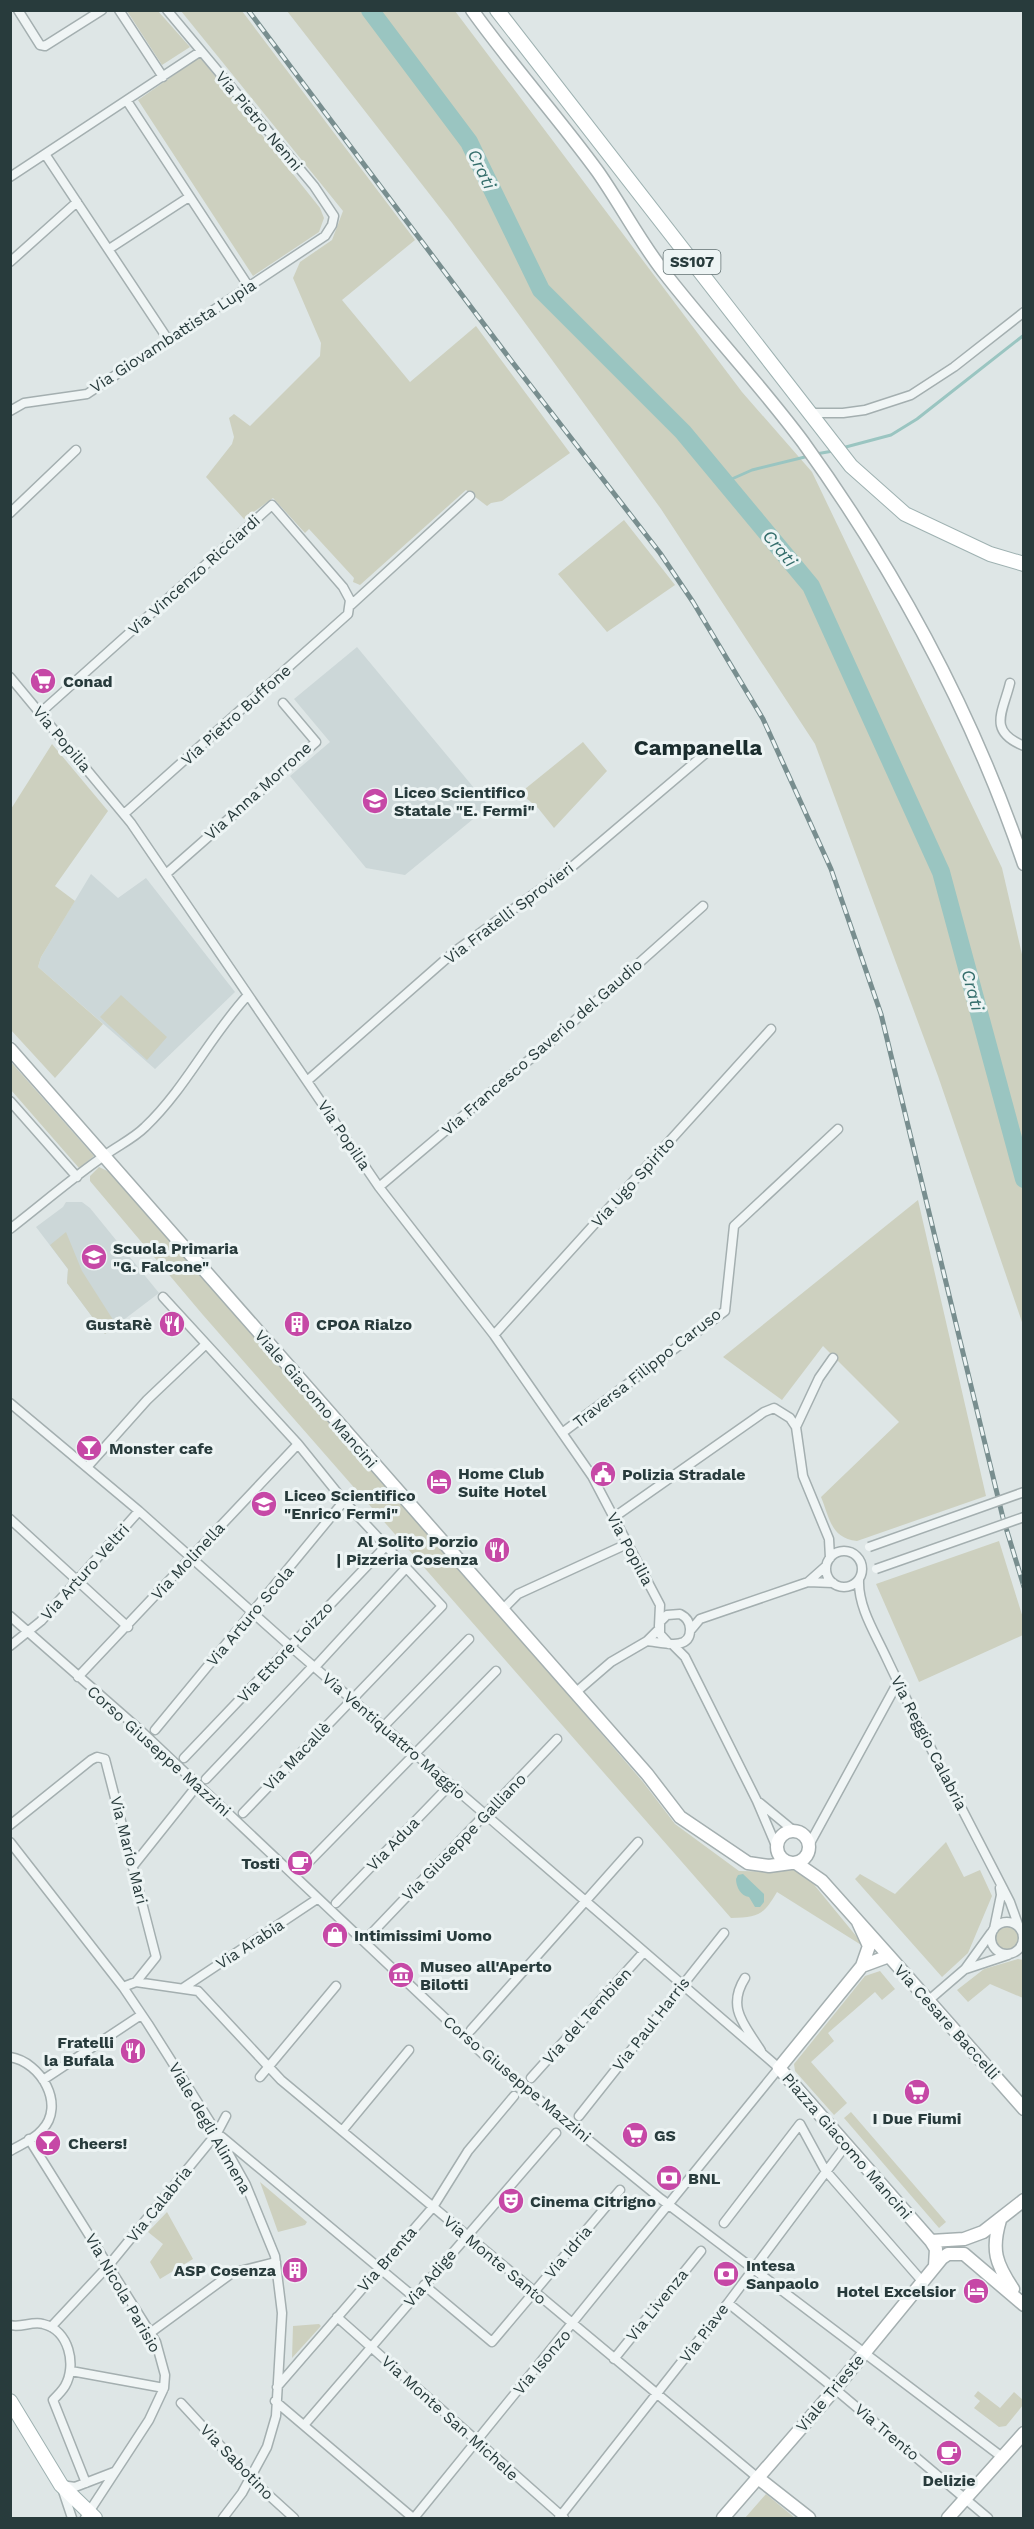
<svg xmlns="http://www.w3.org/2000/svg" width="1034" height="2529" viewBox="0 0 1034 2529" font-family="'Work Sans',sans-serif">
	<rect width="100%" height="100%" fill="#dee6e6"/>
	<path fill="#ccd7d8" d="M357,647L489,806L405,875L366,868L290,776L330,742L294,699Z
		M91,874L118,898L146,878L235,992L155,1069L38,967L41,957Z
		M66,1202H82L90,1208L159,1293L105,1334L67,1283L68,1269L36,1227L63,1207Z"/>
	<path fill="#cdd0bf" d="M127,11H158L190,47L162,65Z
		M181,11H242L415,240L342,300L410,382L476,326L570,453L502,501L491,503L487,506L466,490L360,585L353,582L354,578L309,529L305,533L273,498L244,519L206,477L232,444L234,437L229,418L234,414L250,426L320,356L321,343L293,278L300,262L332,240L343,211Z
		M287,11H455L742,392L812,472L1002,868L1024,963L1023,1325L938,1076L815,744L661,509L452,223Z
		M200,57L320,208L324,218L319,232L253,276L138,100Z
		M624,520L675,585L607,632L558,574Z
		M583,742L607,771L554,828L538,808L520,793Z
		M52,744L108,811L55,886L75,901L41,957L38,967L103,1024L55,1078L10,1029L11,809Z
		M121,995L167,1037L147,1060L100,1017Z
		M10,1061L94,1156L79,1168L11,1090Z
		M99,1167L116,1175L461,1570L643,1782L675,1824L739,1871L780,1872L792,1868L800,1871L811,1881L866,1948L777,1892C763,1916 758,1917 731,1918L203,1315L90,1181V1176Z
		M918,1200L986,1496L857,1541C831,1538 830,1519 821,1497L899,1422L823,1346L782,1400L723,1357Z
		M66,1232L82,1271L117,1326L105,1334L67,1283L68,1269L50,1245Z
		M999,1541L1023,1618V1635L919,1682L876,1584Z
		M946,1842L964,1877L980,1870L992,1896L968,1953L942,1977L855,1879L860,1874L895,1894Z
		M994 1939a13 13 0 1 1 26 0a13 13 0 1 1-26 0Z
		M1018,1959L1023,1960V1998L990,1984L968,2002L957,1990L984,1969Z
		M880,1971L895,1989L882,2000L875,1992L828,2033L834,2041L811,2062L847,2103L834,2115L795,2071L794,2064L865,1976Z
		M851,2112L946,2222L939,2228L844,2118Z
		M260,2182L307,2222L305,2225L278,2232Z
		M167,2212L193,2259L160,2279L150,2262L163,2244L148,2232Z
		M319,2324L321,2326L292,2358L293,2326Z
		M978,2391L1000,2408L1014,2392L1023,2400V2405L1006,2426L999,2427L974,2408L980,2401L974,2396Z
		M766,2494L795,2518H745Z"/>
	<path fill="#9ac5c1" d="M743,1874L764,1894V1902L760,1907H755L749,1897C741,1896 736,1887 736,1879L738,1875Z"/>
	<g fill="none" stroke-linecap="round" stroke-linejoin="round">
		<path stroke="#9ac5c1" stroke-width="3" d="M842,448L891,435L917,419L1024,335
			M816,454L833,451
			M725,482L752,470L809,456"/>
		<path stroke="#9ac5c1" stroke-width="18" d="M370,10L469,142L541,290L683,432L811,586L941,872L1024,1179"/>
		<g stroke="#a4afb0" stroke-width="11">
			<path id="street" d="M18,10L40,45L45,46L102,10
				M119,10L163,77
				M127,101L249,287
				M45,154L169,341
				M10,177L201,51
				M109,249L189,197
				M10,262L77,202
				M10,411L24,403L87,394L325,236L332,225L334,216L314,186L167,10
				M810,413H843L865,410L911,395L954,367L1024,312
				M10,513L76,450
				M351,605L470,496
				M10,677L131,823L379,1187L494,1335L592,1476L660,1605L659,1626
				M1010,683C1003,712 987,731 1024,746
				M40,713L272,505L343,587L350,600L348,614L124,814
				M166,874L316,742L283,703
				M307,1081L454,952L574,865L713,747
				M10,1101L77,1177
				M379,1187L555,1038L703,906
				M10,1229C41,1205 72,1178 104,1156C117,1146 133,1139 145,1127C186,1088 210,1036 248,995
				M163,1297L298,1444L344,1501L442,1606L243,1813
				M494,1335L771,1029
				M10,1403L139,1511L290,1646L779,2068L414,2518
				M562,1433L725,1311L734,1226L838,1129
				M88,1466L147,1400L205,1345
				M613,1518L764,1412L774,1408L790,1418L796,1427
				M10,1519L128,1627
				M826 1569a18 18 0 1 1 36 0a18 18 0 1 1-36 0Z
				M830,1558L829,1539L803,1476L796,1427L819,1378L833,1358
				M859,1580C858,1607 875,1633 886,1657C925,1740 968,1820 1010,1902L1019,1927
				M808,1582L833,1583
				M502,1610L518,1594L627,1544
				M10,1616L140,1730L483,2054L661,2199L1002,2457
				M690,1631L700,1619L808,1582L826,1566
				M647,1641C661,1642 691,1652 690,1629C690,1621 686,1617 680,1614L667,1615L660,1622V1634L669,1644
				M673,1645L685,1657L757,1801L777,1848
				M10,1646L41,1621L139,1511
				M315,1667L406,1568
				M78,1677L298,1444
				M575,1693L611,1662L647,1641L659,1629
				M383,1727L469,1639
				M155,1730L344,1501
				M184,1758L386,1546
				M206,1779L313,1666
				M760,1803L794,1831
				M10,1825L91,1760L97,1757L105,1759L156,1957L136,1982
				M10,1842L123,1987L148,2024L217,2133L246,2185L275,2256L282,2313L276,2416L267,2447L242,2493L223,2518
				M809,1845L898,1682
				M133,1866L192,1792
				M302,1869L496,1671
				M336,1903L450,1785
				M991 1938a16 16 0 1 1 32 0a16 16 0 1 1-32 0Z
				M994,1929L1001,1895L1000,1888
				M370,1935L557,1739
				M966,1969L1008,1955
				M745,1978C726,2008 745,2025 761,2051
				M123,1987L136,1982L198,1991L281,2080L758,2478
				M183,1988L317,1899
				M929,2000L965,1969L991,1933
				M471,2030L638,1842
				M10,2057C41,2062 66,2105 42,2130C35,2139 20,2145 10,2151
				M260,2077L336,1986
				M531,2078L643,1953
				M43,2080L141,2015
				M579,2116L724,1933
				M342,2131L409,2050
				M222,2137L414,2297
				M29,2139L156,2342L165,2375L164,2388L149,2420L85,2518
				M724,2223L800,2124L825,2170L922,2281
				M424,2285L492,2342L620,2190
				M728,2303L835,2389L988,2518
				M337,2317L564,2518
				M10,2325C21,2328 32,2321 43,2324C69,2330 77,2365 65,2386C62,2391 57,2396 53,2400L86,2483
				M51,2327L109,2265L217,2133L226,2116
				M150,2333L232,2273L276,2262
				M614,2359L701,2251
				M71,2371L164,2388
				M277,2387L433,2207L468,2151L514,2096
				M275,2401L413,2518
				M181,2403L250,2478L294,2518
				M305,2424L556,2133
				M72,2518L61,2485L75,2487L114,2472
				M559,2518L728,2303L846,2145"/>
		</g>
		<g stroke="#a4afb0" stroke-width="15">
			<path id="secondary" d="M472,10C512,66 558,117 598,172C621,205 639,240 663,271C708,329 759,383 803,442C896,571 973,714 1024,864
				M10,1049L647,1774L680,1817L748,1863L769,1866L791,1863
				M777 1847a16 16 0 1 1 32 0a16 16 0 1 1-32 0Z
				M796,1863L822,1881L889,1956
				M858,1922L869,1946L862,1966L779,2068L931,2241L936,2249L935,2266
				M862,1966L889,1956L1024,2109
				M1000,2220C991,2250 996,2264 1013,2289
				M931,2241L964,2239L983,2232L1024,2200
				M758,2478L809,2518
				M723,2518L835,2389L942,2258L948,2254H964L1024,2305
				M948,2518L1024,2433"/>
		</g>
		<g stroke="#9eb1b1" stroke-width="16">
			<path id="primary" d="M497,10L851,466L905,514L990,554L1024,564
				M10,2401L61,2485L95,2518"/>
		</g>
		<use href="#street" stroke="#f0f5f5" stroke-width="8"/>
		<use href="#secondary" stroke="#fff" stroke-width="12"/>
		<use href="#primary" stroke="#fff" stroke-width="14"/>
		<g stroke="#788e8f" stroke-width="5">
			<path id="rail" d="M248,10L513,363L660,553L693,602L763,719L831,869L881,1014L1003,1518L1024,1587"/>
		</g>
		<use href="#rail" stroke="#edf4f4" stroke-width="3" stroke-dasharray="9" stroke-linecap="butt"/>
		<g stroke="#a4afb0" stroke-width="11" stroke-linecap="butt">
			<path id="street-bridge" d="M869,1547L1024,1492
				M876,1569L1024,1517"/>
		</g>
		<use href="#street-bridge" stroke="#f0f5f5" stroke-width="8"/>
	</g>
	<defs>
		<g id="supermarket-disc" transform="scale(1.35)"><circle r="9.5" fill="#c648a6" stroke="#edf4f4"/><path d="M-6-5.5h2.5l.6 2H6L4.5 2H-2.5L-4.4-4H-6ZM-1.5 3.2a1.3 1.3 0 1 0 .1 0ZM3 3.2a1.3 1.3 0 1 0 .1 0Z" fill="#fff"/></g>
		<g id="university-disc" transform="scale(1.35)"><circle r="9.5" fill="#c648a6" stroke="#edf4f4"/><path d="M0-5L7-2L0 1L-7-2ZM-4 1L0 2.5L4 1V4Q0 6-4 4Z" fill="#fff"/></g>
		<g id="school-disc" transform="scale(1.35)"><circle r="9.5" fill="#c648a6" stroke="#edf4f4"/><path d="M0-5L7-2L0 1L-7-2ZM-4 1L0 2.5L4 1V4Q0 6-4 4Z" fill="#fff"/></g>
		<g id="restaurant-disc" transform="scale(1.35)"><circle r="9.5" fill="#c648a6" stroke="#edf4f4"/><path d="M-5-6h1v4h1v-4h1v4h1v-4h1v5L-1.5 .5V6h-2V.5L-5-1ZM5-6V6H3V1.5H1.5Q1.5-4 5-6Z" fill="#fff"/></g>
		<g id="building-disc" transform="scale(1.35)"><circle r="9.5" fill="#c648a6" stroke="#edf4f4"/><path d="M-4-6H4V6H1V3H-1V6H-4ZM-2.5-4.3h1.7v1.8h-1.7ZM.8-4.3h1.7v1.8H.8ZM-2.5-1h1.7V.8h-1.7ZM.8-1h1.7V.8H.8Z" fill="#fff"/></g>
		<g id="bar-disc" transform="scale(1.35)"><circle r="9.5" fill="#c648a6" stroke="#edf4f4"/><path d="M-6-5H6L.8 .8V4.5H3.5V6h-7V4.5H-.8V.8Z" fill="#fff"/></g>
		<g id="civic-disc" transform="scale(1.35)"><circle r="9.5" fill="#c648a6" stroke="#edf4f4"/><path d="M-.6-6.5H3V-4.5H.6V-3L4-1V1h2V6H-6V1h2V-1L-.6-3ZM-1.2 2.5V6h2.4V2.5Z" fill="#fff"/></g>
		<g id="hotel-disc" transform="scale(1.35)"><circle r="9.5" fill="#c648a6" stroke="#edf4f4"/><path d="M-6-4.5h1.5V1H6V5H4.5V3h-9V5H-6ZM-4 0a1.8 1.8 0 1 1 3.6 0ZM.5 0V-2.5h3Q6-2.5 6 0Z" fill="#fff"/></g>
		<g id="cafe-disc" transform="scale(1.35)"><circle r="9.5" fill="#c648a6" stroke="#edf4f4"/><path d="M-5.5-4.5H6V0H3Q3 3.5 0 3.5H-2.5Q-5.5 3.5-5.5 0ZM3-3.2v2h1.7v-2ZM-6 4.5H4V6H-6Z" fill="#fff"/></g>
		<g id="shop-disc" transform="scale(1.35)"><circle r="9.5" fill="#c648a6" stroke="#edf4f4"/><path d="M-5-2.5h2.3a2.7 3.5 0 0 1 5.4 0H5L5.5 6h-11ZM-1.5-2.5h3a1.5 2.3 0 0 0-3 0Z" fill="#fff"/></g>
		<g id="museum-disc" transform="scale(1.35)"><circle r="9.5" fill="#c648a6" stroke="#edf4f4"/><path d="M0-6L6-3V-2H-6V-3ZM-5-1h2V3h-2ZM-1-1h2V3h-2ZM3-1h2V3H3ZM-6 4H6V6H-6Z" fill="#fff"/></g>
		<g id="bank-disc" transform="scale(1.35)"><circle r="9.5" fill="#c648a6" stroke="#edf4f4"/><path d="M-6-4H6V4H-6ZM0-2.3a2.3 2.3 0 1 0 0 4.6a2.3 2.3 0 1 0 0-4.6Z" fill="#fff"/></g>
		<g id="theatre-disc" transform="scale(1.35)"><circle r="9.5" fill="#c648a6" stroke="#edf4f4"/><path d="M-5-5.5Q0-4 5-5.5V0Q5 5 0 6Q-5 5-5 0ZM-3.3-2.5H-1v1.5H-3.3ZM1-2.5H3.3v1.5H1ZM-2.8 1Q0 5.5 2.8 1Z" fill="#fff"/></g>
	</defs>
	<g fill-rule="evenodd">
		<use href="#supermarket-disc" x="43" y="681"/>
		<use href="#university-disc" x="375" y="801"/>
		<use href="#school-disc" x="94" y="1257"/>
		<use href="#restaurant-disc" x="172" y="1324"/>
		<use href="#building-disc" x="297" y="1324"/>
		<use href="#bar-disc" x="89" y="1448"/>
		<use href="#civic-disc" x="603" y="1474"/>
		<use href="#hotel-disc" x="439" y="1482"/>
		<use href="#university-disc" x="264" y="1504"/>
		<use href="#restaurant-disc" x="497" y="1550"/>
		<use href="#cafe-disc" x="300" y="1863"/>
		<use href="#shop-disc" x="335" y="1935"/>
		<use href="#museum-disc" x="401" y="1975"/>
		<use href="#restaurant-disc" x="133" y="2051"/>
		<use href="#supermarket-disc" x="917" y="2092"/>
		<use href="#supermarket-disc" x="635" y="2135"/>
		<use href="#bar-disc" x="48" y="2143"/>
		<use href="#bank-disc" x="669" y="2178"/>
		<use href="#theatre-disc" x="511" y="2201"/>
		<use href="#building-disc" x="295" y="2270"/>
		<use href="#bank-disc" x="726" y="2274"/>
		<use href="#hotel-disc" x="976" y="2291"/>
		<use href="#cafe-disc" x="949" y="2453"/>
	</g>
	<g text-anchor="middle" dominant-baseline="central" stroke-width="6" stroke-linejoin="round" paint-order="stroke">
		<rect fill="#edf4f4" stroke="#637273" stroke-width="1.5" x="663.5" y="250" width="57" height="24" rx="4.5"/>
		<g font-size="15" font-weight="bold" fill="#283b3c">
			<text x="692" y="262">SS107</text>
		</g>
		<g font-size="16" fill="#283b3c" stroke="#edf4f4">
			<text transform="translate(259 121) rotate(50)">Via Pietro Nenni</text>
			<text transform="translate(173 336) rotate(-33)">Via Giovambattista Lupia</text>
			<text transform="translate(194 575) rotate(-42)">Via Vincenzo Ricciardi</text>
			<text transform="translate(236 715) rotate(-42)">Via Pietro Buffone</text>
			<text transform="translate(62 739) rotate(50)">Via Popilia</text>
			<text transform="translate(258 791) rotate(-42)">Via Anna Morrone</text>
			<text transform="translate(509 913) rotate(-37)">Via Fratelli Sprovieri</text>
			<text transform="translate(542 1047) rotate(-41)">Via Francesco Saverio del Gaudio</text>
			<text transform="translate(344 1135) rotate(56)">Via Popilia</text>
			<text transform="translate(633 1182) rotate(-48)">Via Ugo Spirito</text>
			<text transform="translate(647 1368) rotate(-38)">Traversa Filippo Caruso</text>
			<text transform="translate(316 1399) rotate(49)">Viale Giacomo Mancini</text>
			<text transform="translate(630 1549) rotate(62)">Via Popilia</text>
			<text transform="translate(188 1561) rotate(-47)">Via Molinella</text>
			<text transform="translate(85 1572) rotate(-48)">Via Arturo Veltri</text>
			<text transform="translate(250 1616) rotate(-50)">Via Arturo Scola</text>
			<text transform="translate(285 1652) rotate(-47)">Via Ettore Loizzo</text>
			<text transform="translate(394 1736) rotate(41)">Via Ventiquattro Maggio</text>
			<text transform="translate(929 1743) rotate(63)">Via Reggio Calabria</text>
			<text transform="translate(159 1751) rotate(42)">Corso Giuseppe Mazzini</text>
			<text transform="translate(297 1756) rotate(-46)">Via Macallè</text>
			<text transform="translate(464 1837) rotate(-46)">Via Giuseppe Galliano</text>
			<text transform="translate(393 1844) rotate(-46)">Via Adua</text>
			<text transform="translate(129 1850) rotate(76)">Via Mario Mari</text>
			<text transform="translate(250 1944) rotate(-33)">Via Arabia</text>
			<text transform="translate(587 2016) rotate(-48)">Via del Tembien</text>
			<text transform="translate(947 2022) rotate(48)">Via Cesare Baccelli</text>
			<text transform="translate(651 2024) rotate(-52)">Via Paul Harris</text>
			<text transform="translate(517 2079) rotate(40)">Corso Giuseppe Mazzini</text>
			<text transform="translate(210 2128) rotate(60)">Viale degli Alimena</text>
			<text transform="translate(847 2146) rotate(49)">Piazza Giacomo Mancini</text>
			<text transform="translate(159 2204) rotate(-51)">Via Calabria</text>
			<text transform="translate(568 2252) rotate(-50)">Via Idria</text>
			<text transform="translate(387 2259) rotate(-49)">Via Brenta</text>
			<text transform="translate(495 2260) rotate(40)">Via Monte Santo</text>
			<text transform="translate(430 2278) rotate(-49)">Via Adige</text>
			<text transform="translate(123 2293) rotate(60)">Via Nicola Parisio</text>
			<text transform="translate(657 2305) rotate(-51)">Via Livenza</text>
			<text transform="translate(704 2333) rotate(-53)">Via Piave</text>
			<text transform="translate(542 2362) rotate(-50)">Via Isonzo</text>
			<text transform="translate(830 2393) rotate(-50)">Viale Trieste</text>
			<text transform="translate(450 2418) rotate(42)">Via Monte San Michele</text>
			<text transform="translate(887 2432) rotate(40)">Via Trento</text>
			<text transform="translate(237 2462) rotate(46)">Via Sabotino</text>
		</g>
		<g font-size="16" font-weight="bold" fill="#283b3c" stroke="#edf4f4" text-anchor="start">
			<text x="63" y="681">Conad</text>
			<text x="394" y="792">Liceo Scientifico<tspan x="394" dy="18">Statale "E. Fermi"</tspan></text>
			<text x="113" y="1248">Scuola Primaria<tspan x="113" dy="18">"G. Falcone"</tspan></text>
			<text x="152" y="1324" text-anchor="end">GustaRè</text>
			<text x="316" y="1324">CPOA Rialzo</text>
			<text x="109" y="1448">Monster cafe</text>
			<text x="458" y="1473">Home Club<tspan x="458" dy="18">Suite Hotel</tspan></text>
			<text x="622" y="1474">Polizia Stradale</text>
			<text x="284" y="1495">Liceo Scientifico<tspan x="284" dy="18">"Enrico Fermi"</tspan></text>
			<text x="478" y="1541" text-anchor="end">Al Solito Porzio<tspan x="478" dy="18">| Pizzeria Cosenza</tspan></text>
			<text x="280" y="1863" text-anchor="end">Tosti</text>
			<text x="354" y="1935">Intimissimi Uomo</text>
			<text x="420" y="1966">Museo all'Aperto<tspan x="420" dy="18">Bilotti</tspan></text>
			<text x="114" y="2042" text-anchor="end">Fratelli<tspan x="114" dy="18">la Bufala</tspan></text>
			<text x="917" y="2118" text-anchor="middle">I Due Fiumi</text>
			<text x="654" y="2135">GS</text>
			<text x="68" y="2143">Cheers!</text>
			<text x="688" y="2178">BNL</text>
			<text x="530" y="2201">Cinema Citrigno</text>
			<text x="746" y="2265">Intesa<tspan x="746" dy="18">Sanpaolo</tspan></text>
			<text x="276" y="2270" text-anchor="end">ASP Cosenza</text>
			<text x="956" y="2291" text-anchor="end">Hotel Excelsior</text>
			<text x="949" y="2480" text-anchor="middle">Delizie</text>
		</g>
		<g font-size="18" font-style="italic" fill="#346d6b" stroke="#edf4f4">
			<text transform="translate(482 169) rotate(64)">Crati</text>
			<text transform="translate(780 548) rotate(50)">Crati</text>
			<text transform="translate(973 990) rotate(75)">Crati</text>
		</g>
		<g font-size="22" font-weight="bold" fill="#1a2c2d" stroke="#edf4f4">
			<text x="698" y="747">Campanella</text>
		</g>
	</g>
	<rect width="1034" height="2529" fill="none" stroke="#283b3c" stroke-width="24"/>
</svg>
